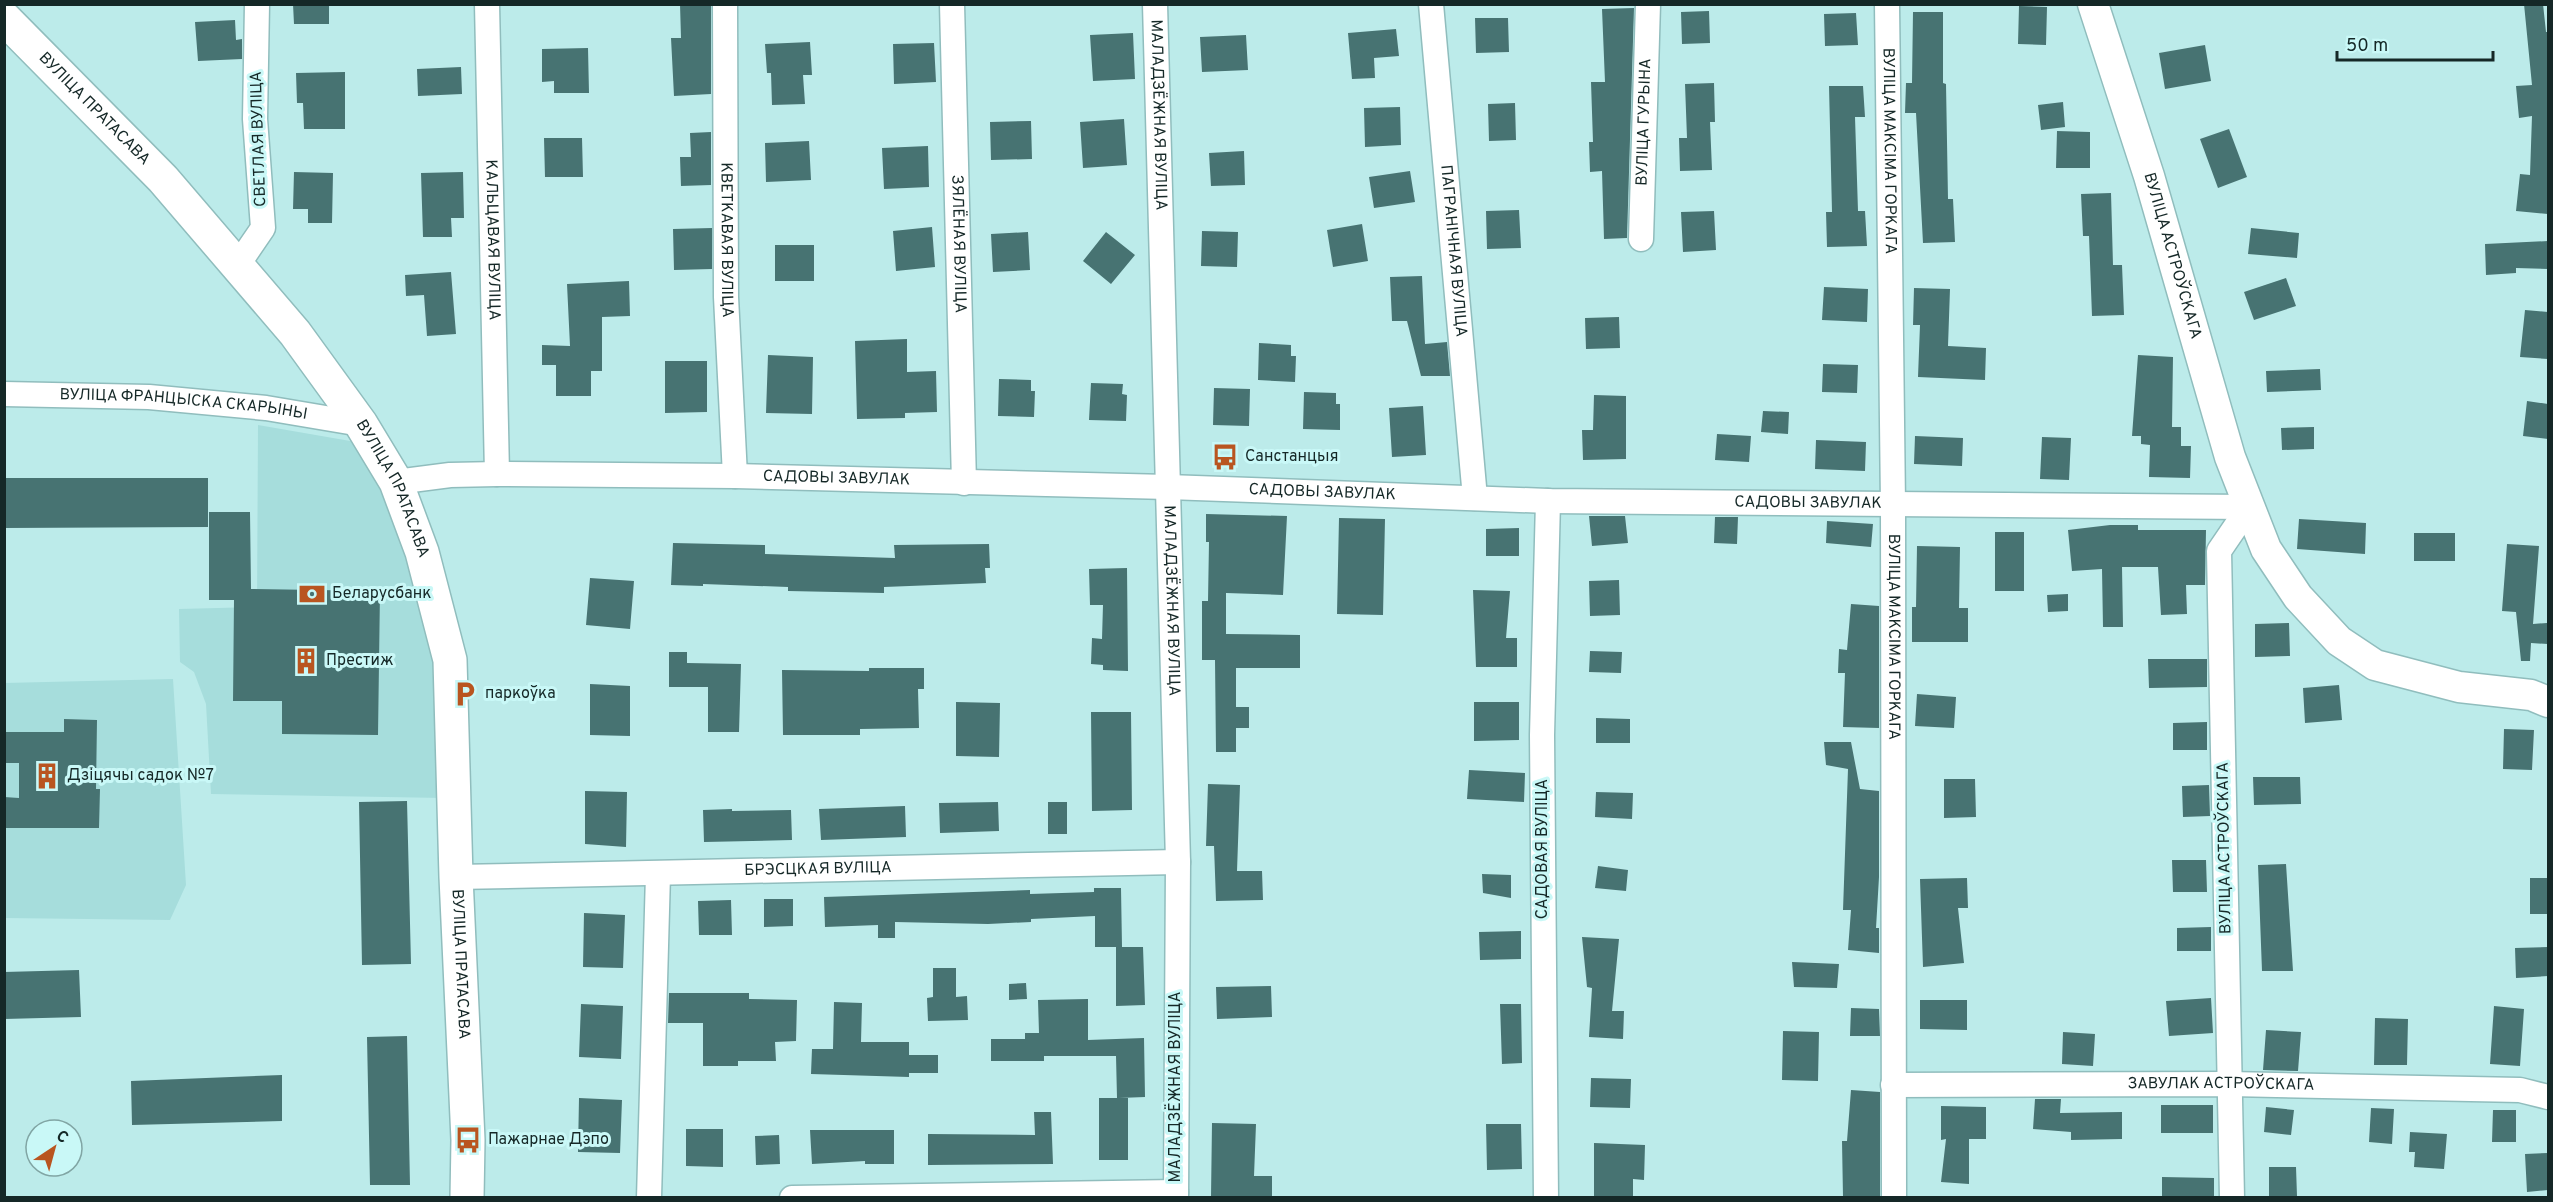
<svg xmlns="http://www.w3.org/2000/svg" width="2553" height="1202" viewBox="0 0 2553 1202" font-family="Overpass,sans-serif">
	<rect width="100%" height="100%" fill="#bcebea"/>
	<path fill="#a6dddc" d="M258,425L356,442L384,490L432,607L444,798L211,794L206,704L194,672L180,662L179,609L257,607Z
		M173,679L186,885L170,920L5,918L4,683Z"/>
	<path fill="#477372" d="M293,4H329V24H294Z
		M680,4H711V94L674,96L671,38H681Z
		M2524,4H2543L2546,32H2548V214L2516,211L2520,174L2530,175L2532,116L2519,118L2516,86L2532,85Z
		M2019,6L2047,7L2046,45L2018,44Z
		M1634,8L1627,238L1604,239L1602,171L1590,172L1589,142H1593L1591,82H1605L1602,9Z
		M1709,11L1710,43L1682,44L1681,12Z
		M1913,12H1943V83L1946,84L1948,199H1953L1955,242L1923,243L1916,113H1905L1906,83H1912Z
		M1856,13L1858,45L1825,46L1824,14Z
		M1475,18H1508L1509,52L1476,53Z
		M235,20L236,40L242,39V59L198,61L195,22Z
		M1396,29L1399,56L1374,58L1375,78L1352,79L1348,33Z
		M1133,33L1135,79L1093,81L1090,35Z
		M1246,35L1248,70L1202,72L1200,37Z
		M810,42L812,75H803L805,104L772,105L771,73H767L765,44Z
		M934,43L936,82L894,84L893,44Z
		M2205,45L2211,81L2165,89L2159,53Z
		M588,48L589,93H554V81L542,82V49Z
		M461,67L462,94L418,96L417,69Z
		M345,72V129H304L303,103H297L296,73Z
		M1714,83L1715,122H1710L1712,170L1680,171L1679,138H1687L1685,84Z
		M1829,86H1863L1865,117H1855L1858,211H1865L1867,246L1827,247L1826,212H1832Z
		M2063,102L2065,127L2041,130L2038,105Z
		M1515,103L1516,140L1489,141L1488,104Z
		M1400,107L1401,145L1365,147L1364,108Z
		M1124,119L1127,165L1083,168L1080,122Z
		M1031,121L1032,159L991,160L990,122Z
		M2229,129L2247,177L2218,188L2200,139Z
		M2057,131L2090,132V168H2056Z
		M711,132V185L681,186L680,157H691L690,133Z
		M544,138H582L583,177H545Z
		M809,141L811,180L766,182L765,143Z
		M928,146L929,187L884,189L882,148Z
		M1244,151L1245,185L1211,186L1209,153Z
		M1410,171L1415,202L1374,208L1369,177Z
		M294,172L333,173L332,223H308V209H293Z
		M463,172L464,218H451L452,237H423L421,173Z
		M2111,193L2113,265H2122L2124,315L2092,316L2089,236H2083L2081,194Z
		M1519,210L1521,248L1487,249L1486,211Z
		M1714,211L1716,250L1683,252L1681,212Z
		M1362,224L1368,261L1333,267L1327,230Z
		M932,227L935,267L896,271L893,231Z
		M712,228V269L674,270L673,229Z
		M2251,228L2299,233L2297,258L2248,254Z
		M1202,231L1238,232L1237,267L1201,266Z
		M1028,232L1030,270L993,272L991,234Z
		M1106,232L1135,255L1111,284L1083,261Z
		M2548,241V269L2516,268V273L2486,275L2485,244Z
		M775,245H814V281H775Z
		M451,272L456,334L427,336L424,295L406,296L405,275Z
		M1422,276L1425,344L1447,342L1450,376H1421L1407,321H1392L1390,277Z
		M2286,278L2296,306L2254,320L2244,292Z
		M629,281L630,316L602,317V371H591V396H556V365H542V345L570,346L567,284Z
		M1824,287L1868,289L1867,322L1822,320Z
		M1914,288L1950,289L1948,346L1986,348L1985,380L1918,377L1920,325H1913Z
		M2525,310L2548,312V359L2520,357Z
		M1619,317L1620,348L1586,349L1585,318Z
		M907,339V372L936,371L937,412L905,413V418L857,419L855,341Z
		M1259,343L1291,345V356H1296L1295,382L1258,380Z
		M768,355L813,357L812,414L766,413Z
		M2138,355L2173,357L2172,427H2181V446H2191L2190,478L2149,477L2150,445L2141,444V436H2132Z
		M665,361H707V412L665,413Z
		M1823,364L1858,365L1857,393L1822,392Z
		M2320,369L2321,390L2267,392L2266,371Z
		M999,379L1031,380V391H1035L1034,417L998,416Z
		M1091,383L1123,384L1122,394L1127,395L1126,421L1089,420Z
		M1214,388L1250,389L1249,426L1213,425Z
		M1304,392L1336,393V404H1340V430L1303,429Z
		M1594,395L1626,396V459L1583,460L1582,430H1593Z
		M2527,401L2548,404V439L2523,436Z
		M1423,406L1426,455L1392,457L1389,408Z
		M1763,411L1789,412L1788,434L1761,432Z
		M2314,427V449L2282,450L2281,428Z
		M1717,434L1751,436L1749,462L1715,460Z
		M1915,436L1963,438L1962,466L1914,464Z
		M2042,437L2071,438L2069,480L2040,479Z
		M1816,440L1866,442L1865,471L1815,469Z
		M4,478H208V527L4,528Z
		M209,512H250L251,589L380,591L378,735L282,734V701H233L234,600H209Z
		M1206,514L1287,516L1283,595L1226,593V634L1300,635V668H1236V707H1249V728H1236V752H1216L1215,660H1202V601H1208L1209,542H1206Z
		M1589,516H1625L1628,543L1592,546Z
		M1715,517H1738L1737,544L1714,543Z
		M1339,518L1385,519L1383,615L1337,614Z
		M2299,519L2366,523L2365,554L2297,549Z
		M1827,521L1873,524L1871,547L1826,543Z
		M2110,525H2138V530H2206L2205,585H2186L2187,614L2161,615L2158,567H2122L2123,627H2103L2102,569L2072,571L2068,530Z
		M1519,528V556H1486V529Z
		M1995,532H2024V591H1995Z
		M2414,533H2455V561H2414Z
		M673,543L765,545V554L895,558L894,545L989,544L990,568H985L986,583L884,587V593L788,591V587L703,584V586L671,585Z
		M2507,544L2539,546L2533,624L2547,623L2548,644L2531,643L2530,661H2521L2516,612L2502,611Z
		M1917,546L1960,547L1959,608H1968V642H1912V607H1916Z
		M1127,568L1128,671L1103,670V665L1091,664L1092,638L1102,639L1103,605H1090L1089,569Z
		M590,578L634,581L630,629L586,625Z
		M1619,580L1620,615L1590,616L1589,581Z
		M1473,590L1510,591L1506,638H1517V667H1476Z
		M2068,594V611L2048,612L2047,595Z
		M1851,604L1879,606V728L1843,727L1845,673H1838L1839,649L1847,650Z
		M2289,623L2290,656L2255,657V624Z
		M1590,651L1622,652L1621,673L1589,672Z
		M669,652H687V663L741,664L739,732H708V687H669Z
		M2148,659H2207V687L2149,688Z
		M869,668H924V689H918L919,728L860,729V735H783L782,670L869,671Z
		M590,684L630,686V736L590,735Z
		M2339,685L2342,720L2305,723L2303,688Z
		M1917,694L1956,697L1954,728L1915,726Z
		M956,702L1000,703L999,757L956,756Z
		M1474,702H1519V740L1474,741Z
		M1091,712H1131L1132,810L1092,811Z
		M1596,718L1630,719V743H1596Z
		M64,719L97,720L96,789H100L99,828H4V797L19,798V763H4V732H64Z
		M2207,722V750H2173V723Z
		M2504,729L2534,730L2532,770L2503,769Z
		M1824,742H1851L1860,789L1879,791V877L1876,928H1879V953L1848,950L1851,910H1843L1848,769L1826,765Z
		M1469,770L1525,773L1524,802L1467,799Z
		M2253,777H2300L2301,804L2254,805Z
		M1944,779H1975L1976,817L1944,818Z
		M1208,784L1240,785L1237,871H1262L1263,900L1216,901L1214,846H1206Z
		M2209,785L2210,816L2183,817L2182,786Z
		M585,791L627,792L626,847L585,844Z
		M1596,792L1633,793L1632,819L1595,817Z
		M407,801L411,964L362,965L359,802Z
		M998,802L999,831L940,833L939,803Z
		M1048,802H1067V834H1048Z
		M905,806L906,837L821,840L819,809Z
		M732,809V811L791,810L792,840L704,842L703,810Z
		M2172,860H2206L2207,892H2173Z
		M2286,864L2293,971H2262L2258,865Z
		M1598,866L1628,870L1626,891L1595,888Z
		M1482,874L1511,875V898L1483,893Z
		M1967,878L1968,908H1958L1964,963L1923,967L1920,879Z
		M2530,878H2548V914H2530Z
		M1094,888H1121L1122,947H1143L1145,1005L1116,1006V947H1095V916L1031,919V922L988,924L895,922V938H878V925L825,927L824,897L1030,890V894L1094,892Z
		M764,899H793V926L764,927Z
		M731,900L732,935H699L698,901Z
		M584,913L625,915L623,968L583,967Z
		M2211,927V951H2177V928Z
		M1521,931V959L1480,960L1479,932Z
		M1582,937L1619,939L1612,1011H1624L1623,1039L1589,1037L1592,988L1587,987Z
		M2548,947V976L2516,978L2515,948Z
		M1792,962L1839,964L1837,988L1794,987Z
		M933,968H956V997L967,996L968,1020L928,1021L927,998L933,997Z
		M79,970L81,1017L4,1019V972Z
		M1026,983L1027,999L1009,1000V984Z
		M1271,986L1272,1017L1217,1019L1216,987Z
		M669,993H749V999L797,1000L796,1041L775,1042L776,1061H738V1066H703V1023H668Z
		M2211,998L2213,1033L2169,1036L2166,1001Z
		M1088,999V1040L1144,1038L1145,1097L1119,1098H1128V1160H1099V1098H1117L1116,1056H1044V1061H991V1039H1025V1033H1039L1038,1000Z
		M1920,1000H1967V1030L1920,1029Z
		M834,1002L862,1003L861,1042H909V1055H938V1073H909V1077L811,1074L812,1049H833Z
		M581,1004L623,1006L621,1059L579,1057Z
		M1500,1004H1521L1522,1063L1502,1064Z
		M2494,1006L2524,1009L2520,1066L2490,1064Z
		M1851,1008L1879,1009L1880,1036H1850Z
		M2375,1018L2408,1019L2407,1065H2374Z
		M2266,1030L2301,1032L2298,1071L2263,1070Z
		M1783,1031L1819,1032L1818,1081L1782,1080Z
		M2063,1032L2095,1034L2093,1066L2062,1064Z
		M407,1036L410,1185H370L367,1037Z
		M282,1075V1121L132,1125L131,1081Z
		M1591,1078L1631,1079L1630,1108L1590,1107Z
		M1851,1090L1880,1092V1197H1843L1842,1141H1847Z
		M579,1098L622,1100L620,1153L578,1152Z
		M2035,1099H2061L2060,1113L2122,1112V1139L2071,1140V1132L2033,1129Z
		M2161,1105H2213V1133H2161Z
		M1941,1106L1986,1107V1139H1969V1184L1941,1182L1946,1139L1941,1140Z
		M2266,1107L2294,1110L2291,1135L2264,1132Z
		M2371,1108L2394,1109L2392,1144L2369,1142Z
		M2493,1110H2516V1142H2492Z
		M1034,1112H1051L1053,1164L928,1165V1134L1035,1135Z
		M1212,1123L1256,1124L1254,1176H1272V1197H1211Z
		M1486,1124H1521L1522,1169L1487,1170Z
		M686,1129H723V1167L686,1166Z
		M810,1130H894V1164H865V1161L812,1164Z
		M2410,1132L2447,1134L2444,1169L2414,1167L2415,1152H2409Z
		M779,1135L780,1164L756,1165L755,1136Z
		M1594,1143L1645,1145L1644,1180L1633,1179V1197H1594Z
		M2548,1153V1190L2527,1192L2525,1154Z
		M2269,1167H2296L2297,1196L2269,1197Z
		M2162,1177L2214,1178V1197H2162Z"/>
	<g fill="none" stroke-linecap="round" stroke-linejoin="round">
		<g stroke="#90bdbd" stroke-width="27">
			<g id="minor">
				<path id="s1" d="M487,4L497,474"/>
				<path id="s2" d="M725,4L726,297L735,476"/>
				<path id="s3" d="M952,4L964,483"/>
				<path id="s4" d="M1155,4L1178,862L1176,1198"/>
				<path id="s5" d="M1431,4L1475,498"/>
				<path id="s6" d="M1887,4L1893,505L1894,1198"/>
				<path id="s7" d="M1641,239L1648,4"/>
				<path d="M237,266L263,228L255,119L257,4"/>
				<path id="s8" d="M4,394L149,397L266,408L361,424"/>
				<path id="s9" d="M396,482L450,475L497,474L735,476L1168,487L1548,501L2249,507"/>
				<path id="s10" d="M456,877L1178,862"/>
				<path id="s11" d="M1893,1085L2230,1084L2520,1090L2548,1097"/>
				<path d="M649,1198L658,874"/>
				<path d="M792,1198L1176,1192"/>
				<path d="M1546,1198L1542,735L1548,501"/>
				<path d="M2232,1198L2219,551L2249,507"/>
			</g>
		</g>
		<g stroke="#90bdbd" stroke-width="33">
			<g id="tertiary">
				<path id="s12" d="M2093,4L2149,176L2230,457L2266,549L2298,597L2339,641L2375,665L2459,687L2531,695L2548,702"/>
			</g>
		</g>
		<g stroke="#90bdbd" stroke-width="36">
			<g id="secondary">
				<path id="s13" d="M4,18L163,179L295,333L361,424L396,482L422,552L450,660L456,877L468,1140L467,1198"/>
			</g>
		</g>
		<use href="#minor" stroke="#fff" stroke-width="24"/>
		<use href="#tertiary" stroke="#fff" stroke-width="30"/>
		<use href="#secondary" stroke="#fff" stroke-width="33"/>
	</g>
	<defs>
		<g id="bus-bare" transform="scale(2.07)"><path d="M-5-6H5V4H4V6H2V4H-2V6H-4V4H-5ZM-3.5-4V0h7V-4ZM-3.5 1.2v1.5H-2V1.2ZM2 1.2v1.5H3.5V1.2Z" fill="#b95520" stroke="#c9f8f7" stroke-width="2.5" paint-order="stroke"/></g>
		<g id="bank-bare" transform="scale(2.07)"><path d="M-6-4H6V4H-6ZM0-2.3a2.3 2.3 0 1 0 0 4.6a2.3 2.3 0 1 0 0-4.6Z" fill="#b95520" stroke="#c9f8f7" stroke-width="2.5" paint-order="stroke"/></g>
		<g id="building-bare" transform="scale(2.07)"><path d="M-4-6H4V6H1V3H-1V6H-4ZM-2.5-4.3h1.7v1.8h-1.7ZM.8-4.3h1.7v1.8H.8ZM-2.5-1h1.7V.8h-1.7ZM.8-1h1.7V.8H.8Z" fill="#b95520" stroke="#c9f8f7" stroke-width="2.5" paint-order="stroke"/></g>
		<g id="parking-bare" transform="scale(2.07)"><path d="M-3.5-5.5H1a3.5 3.5 0 0 1 0 7H-1V5.5H-3.5ZM-1-3.4V-.6H.8a1.4 1.4 0 0 0 0-2.8Z" fill="#b95520" stroke="#c9f8f7" stroke-width="2.5" paint-order="stroke"/></g>
	</defs>
	<g fill-rule="evenodd">
		<use href="#bus-bare" x="1225" y="457"/>
		<use href="#bank-bare" x="312" y="594"/>
		<use href="#building-bare" x="306" y="661"/>
		<use href="#parking-bare" x="465" y="694"/>
		<use href="#building-bare" x="47" y="776"/>
		<use href="#bus-bare" x="468" y="1140"/>
	</g>
	<g text-anchor="middle" dominant-baseline="central" stroke-width="6" stroke-linejoin="round" paint-order="stroke">
		<g font-size="16" fill="#152827" stroke="#c9f8f7">
			<text stroke="none"><textPath href="#s13" startOffset="128">ВУЛІЦА ПРАТАСАВА</textPath></text>
			<text stroke="none"><textPath href="#s4" startOffset="111">МАЛАДЗЁЖНАЯ ВУЛІЦА</textPath></text>
			<text stroke="none"><textPath href="#s7" startOffset="117">ВУЛІЦА ГУРЫНА</textPath></text>
			<text transform="translate(259 139) rotate(-92)">СВЕТЛАЯ ВУЛІЦА</text>
			<text stroke="none"><textPath href="#s6" startOffset="147">ВУЛІЦА МАКСІМА ГОРКАГА</textPath></text>
			<text stroke="none"><textPath href="#s1" startOffset="236">КАЛЬЦАВАЯ ВУЛІЦА</textPath></text>
			<text stroke="none"><textPath href="#s2" startOffset="236">КВЕТКАВАЯ ВУЛІЦА</textPath></text>
			<text stroke="none"><textPath href="#s3" startOffset="240">ЗЯЛЁНАЯ ВУЛІЦА</textPath></text>
			<text stroke="none"><textPath href="#s5" startOffset="248">ПАГРАНІЧНАЯ ВУЛІЦА</textPath></text>
			<text stroke="none"><textPath href="#s12" startOffset="264">ВУЛІЦА АСТРОЎСКАГА</textPath></text>
			<text stroke="none"><textPath href="#s8" startOffset="180">ВУЛІЦА ФРАНЦЫСКА СКАРЫНЫ</textPath></text>
			<text stroke="none"><textPath href="#s9" startOffset="441">САДОВЫ ЗАВУЛАК</textPath></text>
			<text stroke="none"><textPath href="#s13" startOffset="614">ВУЛІЦА ПРАТАСАВА</textPath></text>
			<text stroke="none"><textPath href="#s9" startOffset="927">САДОВЫ ЗАВУЛАК</textPath></text>
			<text stroke="none"><textPath href="#s9" startOffset="1413">САДОВЫ ЗАВУЛАК</textPath></text>
			<text stroke="none"><textPath href="#s4" startOffset="597">МАЛАДЗЁЖНАЯ ВУЛІЦА</textPath></text>
			<text stroke="none"><textPath href="#s6" startOffset="633">ВУЛІЦА МАКСІМА ГОРКАГА</textPath></text>
			<text transform="translate(2225 848) rotate(-91)">ВУЛІЦА АСТРОЎСКАГА</text>
			<text transform="translate(1543 849) rotate(-90)">САДОВАЯ ВУЛІЦА</text>
			<text stroke="none"><textPath href="#s10" startOffset="362">БРЭСЦКАЯ ВУЛІЦА</textPath></text>
			<text stroke="none"><textPath href="#s13" startOffset="1100">ВУЛІЦА ПРАТАСАВА</textPath></text>
			<text stroke="none"><textPath href="#s11" startOffset="328">ЗАВУЛАК АСТРОЎСКАГА</textPath></text>
			<text transform="translate(1176 1087) rotate(-90)">МАЛАДЗЁЖНАЯ ВУЛІЦА</text>
		</g>
		<g font-size="16" fill="#152827" stroke="#c9f8f7" text-anchor="start">
			<text x="1245" y="457">Санстанцыя</text>
			<text x="332" y="594">Беларусбанк</text>
			<text x="326" y="661">Престиж</text>
			<text x="485" y="694">паркоўка</text>
			<text x="67" y="776">Дзіцячы садок №7</text>
			<text x="488" y="1140">Пажарнае Дэпо</text>
		</g>
	</g>
	<rect width="2553" height="1202" fill="none" stroke="#152827" stroke-width="12"/>
	<g transform="translate(54 1148) rotate(36)"><circle r="28" fill="#c9f8f7" stroke="#81a5a4" stroke-width="1.5"/>
	<path d="M0-4.5L10 22L0 15L-10 22Z" fill="#b95520"/>
	<text y="-9" font-size="16" font-weight="bold" text-anchor="middle" fill="#152827">С</text>
	</g>
	<path d="M2337 51v9h156v-9" fill="none" stroke="#152827" stroke-width="3"/>
	<text x="2346" y="51" font-size="18" fill="#152827" stroke="#c9f8f7" stroke-width="4.5" paint-order="stroke">50 m</text>
</svg>
